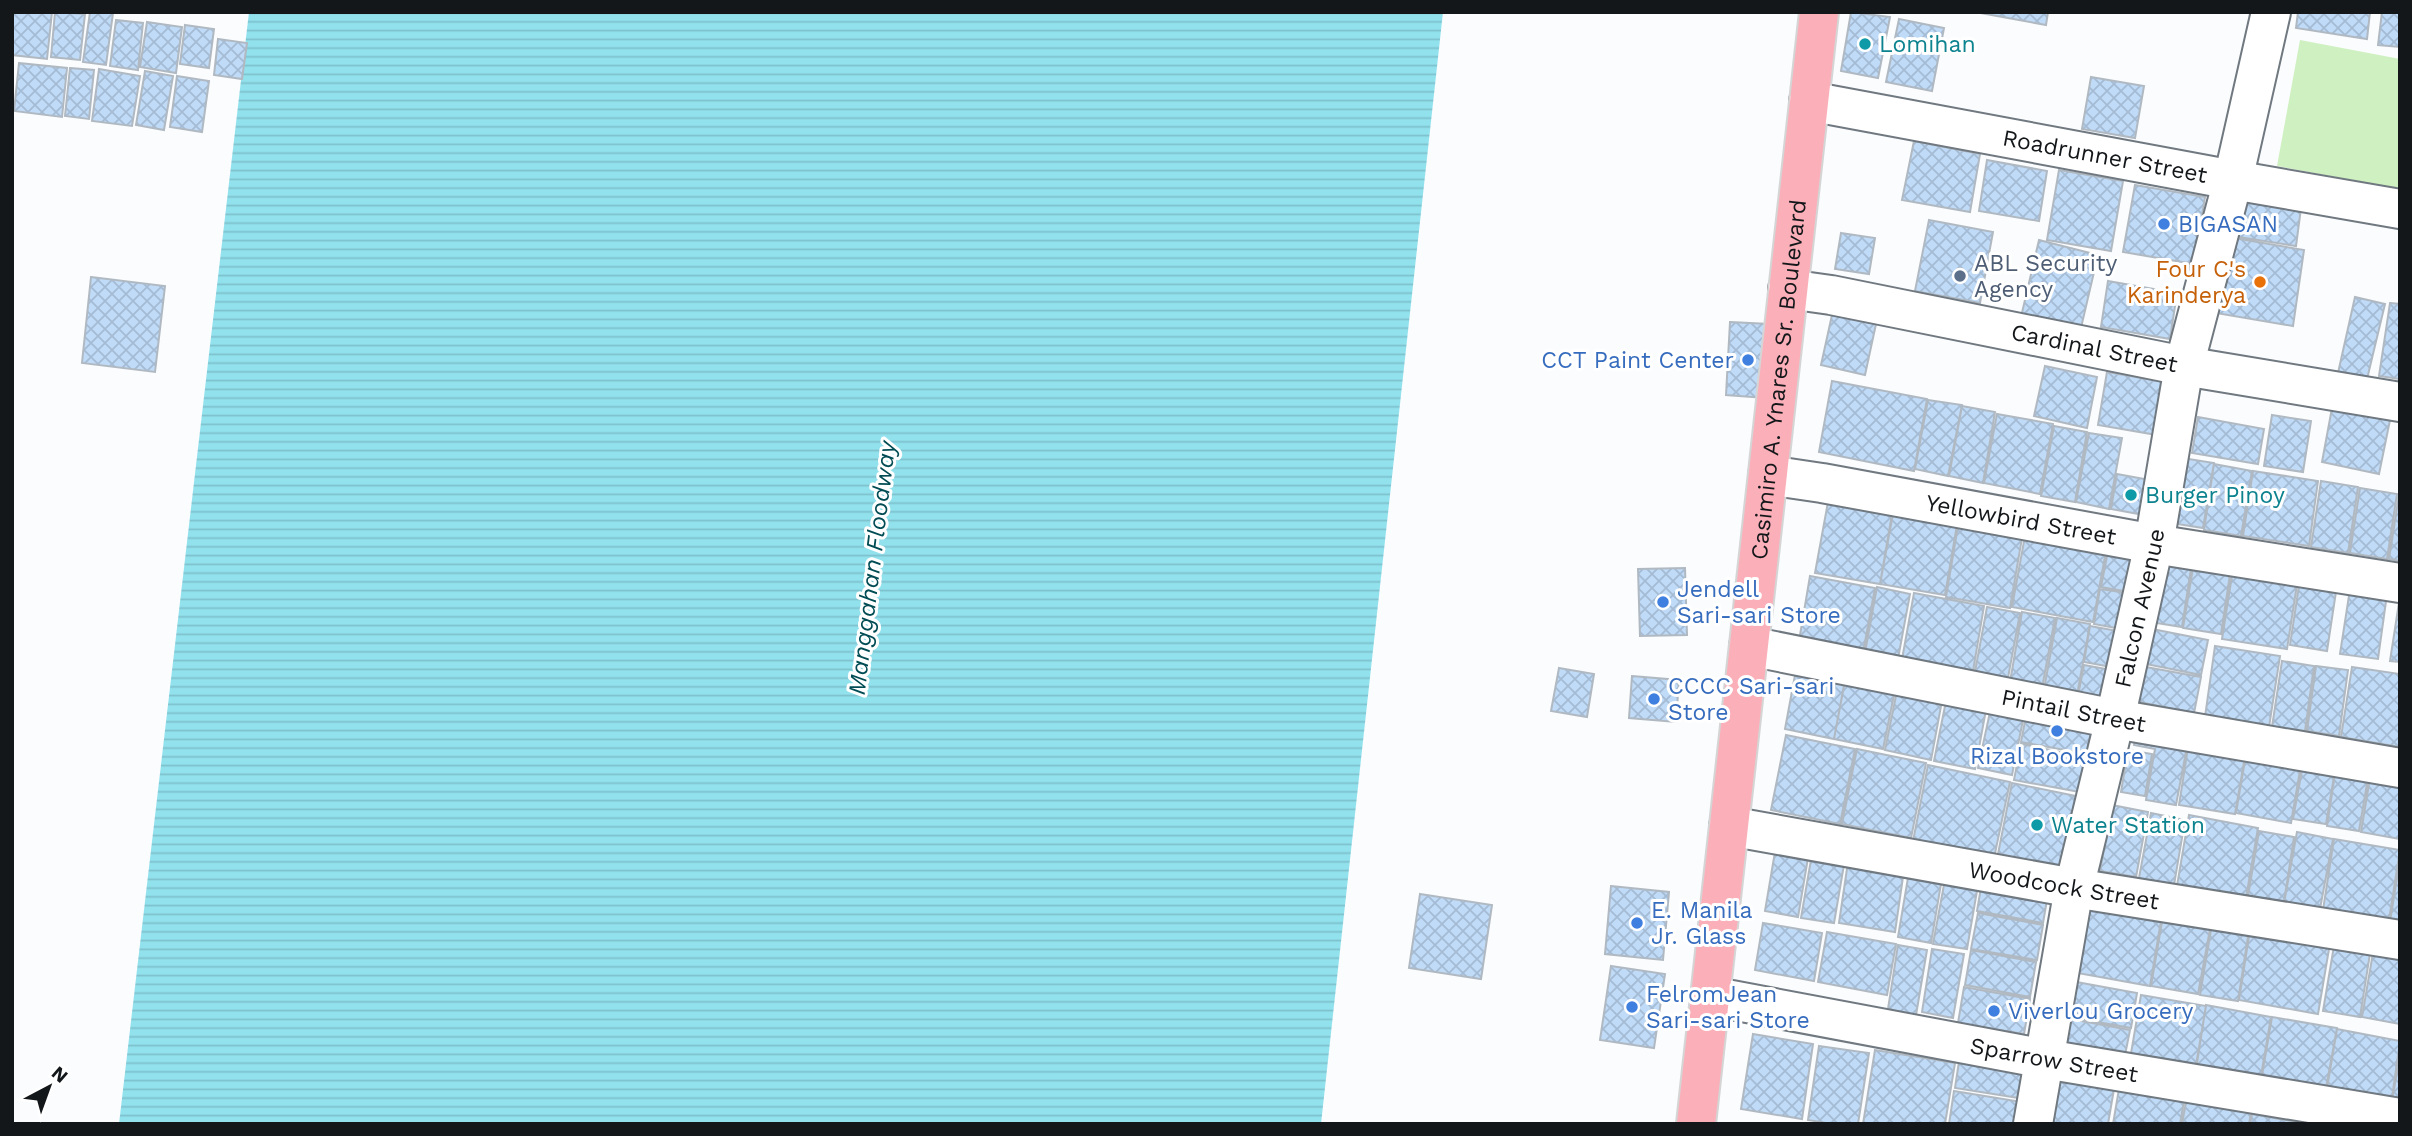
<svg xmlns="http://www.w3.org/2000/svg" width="2412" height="1136" viewBox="0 0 2412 1136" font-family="'Work Sans',sans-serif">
	<defs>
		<pattern id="water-rules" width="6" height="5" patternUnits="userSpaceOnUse" patternTransform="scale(1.75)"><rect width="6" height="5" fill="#92e2ee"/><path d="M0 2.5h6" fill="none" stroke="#7dc1cc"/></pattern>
		<pattern id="building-cross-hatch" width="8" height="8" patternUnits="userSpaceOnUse" patternTransform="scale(1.75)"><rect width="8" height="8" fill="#c0dbf7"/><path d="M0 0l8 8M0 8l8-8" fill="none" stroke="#a4bbd3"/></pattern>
	</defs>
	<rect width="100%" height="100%" fill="#fafcfe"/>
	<path fill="#cff0c0" d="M2300,40L2400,59V189L2277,166Z"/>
	<path fill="url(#water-rules)" d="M249,12H1443L1321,1124H119Z"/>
	<path fill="url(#building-cross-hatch)" stroke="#b0b9c2" stroke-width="2" d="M12,12H52L47,59L12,55Z
		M55,12L85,14L80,60L51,57Z
		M90,12L113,13L106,65L83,62Z
		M1851,12L1890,17L1878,78L1841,71Z
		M1975,12H2048L2046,25Z
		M2298,12H2370L2367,39L2296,28Z
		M2382,12H2400V47L2378,45Z
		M1899,19L1944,28L1932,91L1886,82Z
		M116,20L143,23L138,70L110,66Z
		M147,22L182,27L176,73L140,67Z
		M185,25L214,29L209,68L180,64Z
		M218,39L247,43L242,79L214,75Z
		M19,63L67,68L62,117L14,111Z
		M70,68L94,70L89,119L65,116Z
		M99,69L140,76L132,126L92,121Z
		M145,71L173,76L164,130L136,125Z
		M177,76L209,81L202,132L170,127Z
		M2091,77L2144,86L2135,138L2082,129Z
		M1914,141L1980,154L1970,212L1902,200Z
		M1987,160L2047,171L2039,221L1979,211Z
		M2059,170L2123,181L2111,251L2047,240Z
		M2135,185L2205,197L2194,264L2123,252Z
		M2237,198L2301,208L2296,246L2232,236Z
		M1929,220L1993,232L1980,303L1915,291Z
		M1841,233L1875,238L1869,274L1835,269Z
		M2228,237L2304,250L2293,326L2216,313Z
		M2039,240L2098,255L2080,332L2021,317Z
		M91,277L165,286L155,372L82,363Z
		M2108,281L2177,293L2170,339L2101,327Z
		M2355,297L2385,304L2367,379L2338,373Z
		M2390,303L2400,304V379L2379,376Z
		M1832,315L1876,324L1865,375L1821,365Z
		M1730,322L1769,324L1765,398L1726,395Z
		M2045,366L2097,377L2087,428L2034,416Z
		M2107,372L2165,382L2157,435L2098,425Z
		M1832,381L1927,399L1914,471L1819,452Z
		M1928,400L1962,405L1948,476L1915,469Z
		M1962,406L1995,412L1983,483L1949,476Z
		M2332,408L2390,420L2379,474L2322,462Z
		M1997,414L2053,424L2040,494L1984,483Z
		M2272,415L2311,421L2303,472L2264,466Z
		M2198,417L2264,429L2258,464L2192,453Z
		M2054,426L2087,432L2075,502L2041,496Z
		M2089,433L2122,438L2109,509L2076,502Z
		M2176,457L2214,463L2203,528L2165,522Z
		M2214,464L2252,471L2241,536L2204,530Z
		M2253,471L2318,481L2309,546L2243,536Z
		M2117,474L2150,480L2144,515L2111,509Z
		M2321,481L2358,487L2348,553L2311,547Z
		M2360,488L2397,494L2387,559L2350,553Z
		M2399,495H2400V561L2389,559Z
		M1828,502L1892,514L1880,584L1815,573Z
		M1893,514L1957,525L1945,595L1880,584Z
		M1958,526L2022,538L2010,608L1946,597Z
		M2025,536L2106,551L2093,622L2012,607Z
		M2108,551L2141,557L2135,593L2101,587Z
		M2154,556L2192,562L2182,627L2144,621Z
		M2194,562L2231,568L2221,634L2183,628Z
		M1685,568L1687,635L1640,636L1638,569Z
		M2233,569L2298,578L2287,649L2222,639Z
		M1810,576L1875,588L1862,658L1798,647Z
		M2300,579L2337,585L2327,651L2290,645Z
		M1877,587L1910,594L1897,664L1864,658Z
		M2100,589L2134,594L2127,630L2094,624Z
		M2350,589L2387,594L2378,659L2340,654Z
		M1914,593L1984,606L1972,677L1901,665Z
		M2400,596V662L2390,661Z
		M1987,607L2020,613L2007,683L1974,677Z
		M2022,612L2055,618L2042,688L2010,682Z
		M2057,618L2090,624L2077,695L2044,689Z
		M2090,626L2123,632L2117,668L2084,662Z
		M2142,627L2208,640L2201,675L2136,662Z
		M2215,646L2280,656L2269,727L2205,717Z
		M1798,659L1847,669L1834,739L1785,729Z
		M2282,661L2314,666L2305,731L2272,727Z
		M2084,665L2117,671L2111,706L2077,701Z
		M2135,665L2201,677L2194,713L2129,700Z
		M2316,666L2348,670L2339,736L2307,731Z
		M2352,667L2400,674V747L2341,737Z
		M1559,668L1594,674L1587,717L1551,711Z
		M1847,670L1897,680L1883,749L1834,739Z
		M1632,676L1679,680L1676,722L1629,718Z
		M1899,681L1944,690L1931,760L1885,750Z
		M1948,691L1988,699L1975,769L1934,761Z
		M1993,698L2026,705L2012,775L1978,768Z
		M2028,706L2093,720L2087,754L2021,742Z
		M2137,726L2189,736L2176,805L2146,800L2155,749L2134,745Z
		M1786,735L1855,749L1840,824L1771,810Z
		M2190,735L2247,745L2235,814L2179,805Z
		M2248,743L2303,753L2291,823L2236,813Z
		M2021,744L2086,757L2080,792L2014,780Z
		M1857,749L1926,763L1911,838L1842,824Z
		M2128,750L2152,754L2145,796L2121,792Z
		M2305,754L2337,759L2326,824L2293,819Z
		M2337,761L2370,766L2359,831L2327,826Z
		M1928,765L2010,782L1994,858L1913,841Z
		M2372,766L2400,771V839L2361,832Z
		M2012,783L2076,796L2063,867L1998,854Z
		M2112,805L2148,812L2136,877L2100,871Z
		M2151,813L2185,820L2174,885L2139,878Z
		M2189,815L2258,828L2246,898L2177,886Z
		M2259,831L2294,837L2284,902L2248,896Z
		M2297,832L2333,839L2320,909L2284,903Z
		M2334,839L2400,850L2389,920L2323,910Z
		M1777,840L1810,846L1798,917L1765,911Z
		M1813,848L1846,853L1834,923L1801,918Z
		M1849,855L1905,863L1895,932L1839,923Z
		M2400,860V923L2390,921Z
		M1910,866L1943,872L1931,943L1898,937Z
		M1946,874L1979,879L1967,949L1933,944Z
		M1983,876L2049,888L2043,923L1977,911Z
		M1611,886L1669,892L1663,960L1605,954Z
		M1420,894L1492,905L1481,979L1409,968Z
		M2084,901L2162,915L2150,986L2072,972Z
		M1978,913L2043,925L2037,960L1971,949Z
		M2163,916L2211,924L2198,994L2151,986Z
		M1763,923L1822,933L1814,981L1755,970Z
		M2212,924L2249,930L2238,1001L2200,995Z
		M2250,930L2330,943L2318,1014L2239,1000Z
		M1827,932L1896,944L1887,995L1818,982Z
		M2335,940L2371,947L2360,1017L2323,1011Z
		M1898,945L1927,950L1916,1015L1888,1009Z
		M2374,947L2400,951V1024L2362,1017Z
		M1932,949L1964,954L1953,1018L1922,1012Z
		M1971,950L2036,962L2030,997L1965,985Z
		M1611,966L1665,974L1654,1048L1600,1040Z
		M2071,981L2137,993L2131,1028L2064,1016Z
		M1964,987L2030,999L2024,1034L1958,1023Z
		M2141,995L2206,1006L2194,1077L2129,1065Z
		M2206,1005L2271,1017L2259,1088L2195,1076Z
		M2272,1017L2337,1028L2324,1099L2260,1087Z
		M2065,1018L2130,1030L2123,1065L2058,1053Z
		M2337,1029L2400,1041L2390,1112L2325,1100Z
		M1753,1034L1813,1044L1802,1119L1741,1109Z
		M1819,1046L1869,1053L1858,1124H1832L1808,1120Z
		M1875,1050L1955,1063L1945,1124H1863Z
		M1960,1055L2025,1066L2019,1098L1955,1088Z
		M2400,1056V1113L2390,1111Z
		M2050,1078L2114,1089L2108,1124H2042Z
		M2119,1089L2184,1101L2180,1124H2113Z
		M1954,1091L2022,1102L2018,1124H1949Z
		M2186,1102L2251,1113L2249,1124H2182Z
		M2252,1114L2308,1124H2250Z"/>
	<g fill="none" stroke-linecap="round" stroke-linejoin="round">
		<g stroke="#707880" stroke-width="42">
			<g id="minor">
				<path id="s1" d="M1809,101L2233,180L2400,209"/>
				<path id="s2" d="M1788,289L1831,295L2184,366L2400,402"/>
				<path id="s3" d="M1768,475L1822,483L2154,544L2400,583"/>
				<path id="s4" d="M1749,646L2115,719L2400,768"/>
				<path id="s5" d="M1729,826L2074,888L2400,940"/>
				<path id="s6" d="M1710,996L2045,1059L2400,1118"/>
				<path id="s7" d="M2033,1124L2074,888L2115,719L2154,544L2184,366L2233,180L2271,12"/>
			</g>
		</g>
		<g stroke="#d5d5d6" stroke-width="42">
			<g id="major">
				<path id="s8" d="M1696,1124L1819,12"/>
			</g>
		</g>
		<use href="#minor" stroke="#fff" stroke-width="38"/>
		<use href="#major" stroke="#fbafb9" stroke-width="38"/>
	</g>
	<g fill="#0f9aa8" stroke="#fff" stroke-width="2.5">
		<circle cx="1865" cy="44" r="7"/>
		<circle cx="2131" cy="495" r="7"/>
		<circle cx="2037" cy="825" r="7"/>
	</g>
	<g fill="#3f7fe0" stroke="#fff" stroke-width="2.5">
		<circle cx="2164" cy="224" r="7"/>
		<circle cx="1748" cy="360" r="7"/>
		<circle cx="1663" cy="602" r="7"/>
		<circle cx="1654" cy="699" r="7"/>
		<circle cx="2057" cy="731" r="7"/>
		<circle cx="1637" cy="923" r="7"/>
		<circle cx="1632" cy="1007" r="7"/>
		<circle cx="1994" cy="1011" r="7"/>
	</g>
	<circle fill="#5c6f8a" stroke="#fff" stroke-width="2.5" cx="1960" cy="276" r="7"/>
	<circle fill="#e8710a" stroke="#fff" stroke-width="2.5" cx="2260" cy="282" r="7"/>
	<g text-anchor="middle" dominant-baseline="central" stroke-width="6" stroke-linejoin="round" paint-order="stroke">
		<g font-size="23" fill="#0d838f" stroke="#fff" text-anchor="start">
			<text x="1879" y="44">Lomihan</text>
			<text x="2145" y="495">Burger Pinoy</text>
			<text x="2051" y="825">Water Station</text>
		</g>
		<g font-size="23" fill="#14171a" stroke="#fff">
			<text stroke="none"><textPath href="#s1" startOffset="301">Roadrunner Street</textPath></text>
			<text stroke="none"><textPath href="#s2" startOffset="312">Cardinal Street</textPath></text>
			<text stroke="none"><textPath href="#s8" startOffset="749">Casimiro A. Ynares Sr. Boulevard</textPath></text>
			<text stroke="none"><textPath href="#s3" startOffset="257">Yellowbird Street</textPath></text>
			<text stroke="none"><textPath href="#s7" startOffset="527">Falcon Avenue</textPath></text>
			<text stroke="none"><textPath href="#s4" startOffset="331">Pintail Street</textPath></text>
			<text stroke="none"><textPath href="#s5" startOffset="340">Woodcock Street</textPath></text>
			<text stroke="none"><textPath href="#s6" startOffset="350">Sparrow Street</textPath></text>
		</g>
		<g font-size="23" fill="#366cbe" stroke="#fff" text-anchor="start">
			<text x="2178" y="224">BIGASAN</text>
			<text x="1734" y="360" text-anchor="end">CCT Paint Center</text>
			<text x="1677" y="589">Jendell<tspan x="1677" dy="26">Sari-sari Store</tspan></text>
			<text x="1668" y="686">CCCC Sari-sari<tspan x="1668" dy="26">Store</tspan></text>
			<text x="2057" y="756" text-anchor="middle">Rizal Bookstore</text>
			<text x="1651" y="910">E. Manila<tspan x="1651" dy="26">Jr. Glass</tspan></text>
			<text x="1646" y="994">FelromJean<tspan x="1646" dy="26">Sari-sari Store</tspan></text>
			<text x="2008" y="1011">Viverlou Grocery</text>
		</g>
		<g font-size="23" fill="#4e5e75" stroke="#fff" text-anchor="start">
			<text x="1974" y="263">ABL Security<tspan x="1974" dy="26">Agency</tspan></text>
		</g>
		<g font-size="23" fill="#c56008" stroke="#fff" text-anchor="end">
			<text x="2246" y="269">Four C's<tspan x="2246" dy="26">Karinderya</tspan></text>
		</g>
		<g font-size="24" font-style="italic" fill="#004c54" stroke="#fff">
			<text transform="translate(872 568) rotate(-83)">Manggahan Floodway</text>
		</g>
	</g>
	<rect width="2412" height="1136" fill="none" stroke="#14171a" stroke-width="28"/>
	<g transform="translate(49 1087) rotate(41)" stroke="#ffffff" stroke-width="5" paint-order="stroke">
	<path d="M0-5L12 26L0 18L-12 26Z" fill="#14171a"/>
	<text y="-10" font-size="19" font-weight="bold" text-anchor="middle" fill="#14171a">N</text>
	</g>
</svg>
